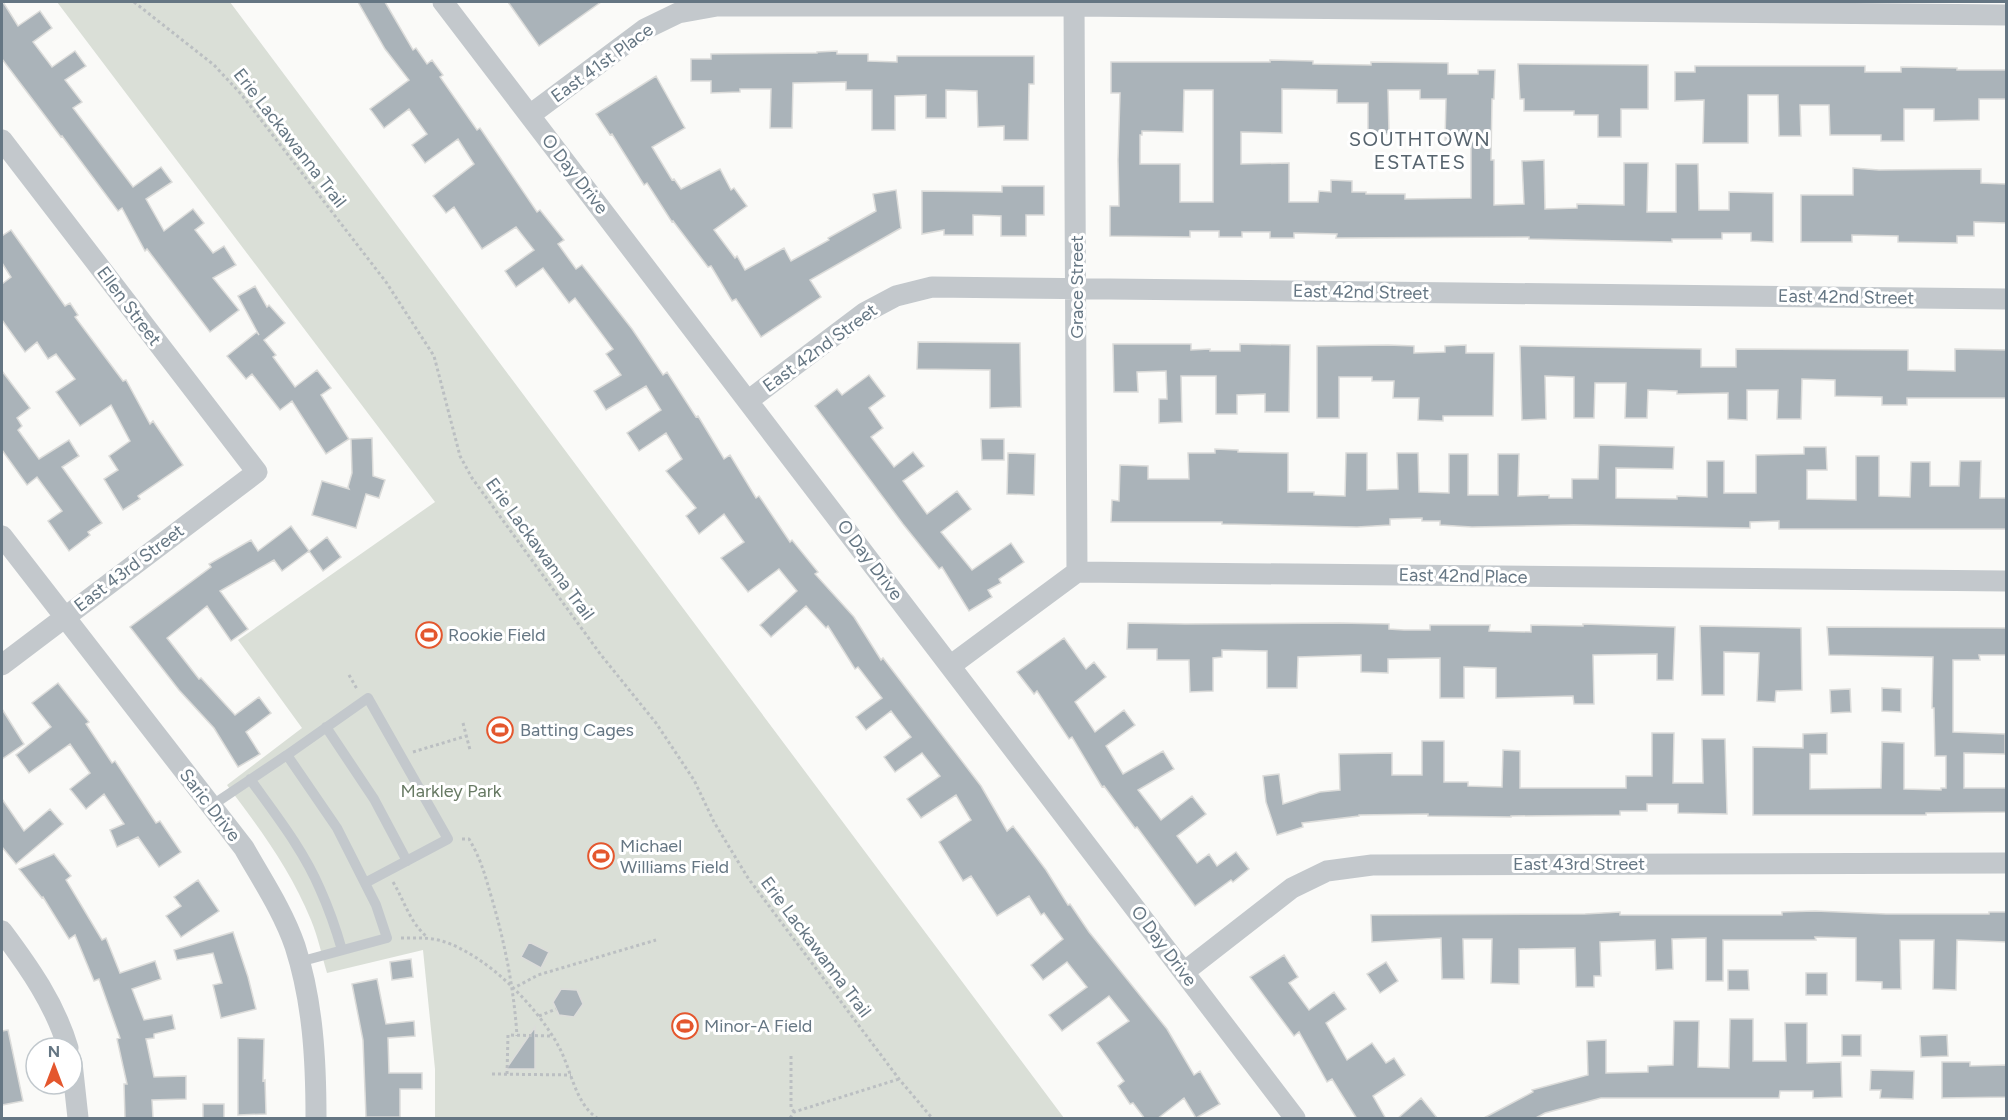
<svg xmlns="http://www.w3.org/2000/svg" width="2008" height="1120" viewBox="0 0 2008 1120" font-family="Figtree,sans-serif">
	<rect width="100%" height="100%" fill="#fafaf8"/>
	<path fill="#dadfd7" d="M57,2H230L1064,1118H435V1069L423,950L327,973C322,956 318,937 311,920C290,869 260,829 227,785L302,728L238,640L435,502Z"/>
	<path fill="#aab3b9" stroke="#dcdcda" stroke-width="1.5" fill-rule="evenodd" d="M2,2H3L18,26L40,11L52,28L33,42L52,67L75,51L86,66L65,80L82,102L73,108L133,187L161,167L172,182L146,199L164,231L193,209L204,223L195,230L213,253L224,246L236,265L213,278L239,310L210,332L147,249L145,251L122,208L118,211L62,136L61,137L2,59Z
		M358,2H385L413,50L416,48L427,64L432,60L443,75L440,77L477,130L480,128L537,212L540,210L564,240L558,244L576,269L582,265L632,329L663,375L667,372L696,417L698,416L724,459L730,455L756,498L759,496L790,542L792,540L818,572L815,574L854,617L881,660L883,658L981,786L1007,831L1013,826L1046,870L1068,905L1070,904L1089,932L1167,1029L1194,1075L1200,1071L1220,1104L1196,1118L1184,1098L1157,1119H1145L1133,1103L1130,1104L1118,1086L1124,1081L1097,1043L1129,1021L1109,996L1062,1031L1049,1015L1087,987L1067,962L1043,980L1031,965L1063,939L1044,913L1041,915L1029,896L997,916L971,876L963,881L939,842L971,820L956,795L921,818L907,799L940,776L922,753L895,772L884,757L911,737L891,711L866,730L856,717L882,698L858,667L855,669L828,626L826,628L806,606L771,637L760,625L797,591L779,569L748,592L721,558L744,542L724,514L699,534L686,516L696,508L666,471L682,459L666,433L639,451L627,433L661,410L646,386L606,410L594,391L621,375L606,354L613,349L575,298L569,303L543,268L516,287L505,271L534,250L516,227L482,249L454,207L446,213L433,196L474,164L458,139L425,163L412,145L427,134L409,109L384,128L370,109L409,80L385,49Z
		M508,2H601L539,46Z
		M837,51V54H868V61L897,62V56H1034V84H1029L1028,140H1004V126L978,127L977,91L946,90V118H926V95L895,96V130H872V90H846V82L793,83L792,128H770L771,89H740V92L711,93V81H691V59H711V54L817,53V52Z
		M1270,60L1313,61V64L1371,65V62L1448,63V74H1478V70H1495L1494,99H1492L1491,160H1494V205L1524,204L1522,161L1544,160L1545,209L1577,208V204L1624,205V163H1648L1647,212H1676V164H1698L1699,210H1729V192L1773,193V242L1751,241V233H1722V239H1672V242L1529,239V237L1336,238L1337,234L1294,233V238H1270V232H1242V237H1219V231H1190V237L1110,236V206H1119L1118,160L1120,93H1111V62H1270ZM1282,89L1337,90V103H1368V134H1389L1388,90H1420V99H1446L1445,140H1471V198L1405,199V194H1366V192H1352V181L1331,180V192L1319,191L1318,202H1289V163L1241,164V132L1282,133ZM1184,90H1213V202H1180V164H1140V135H1142V131L1183,132Z
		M1518,64L1648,65V109H1621V137H1598V115H1574V111H1524V99H1520Z
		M1695,66H1865V72H1901V67L1957,68V70H2007V99H1979V120L1934,121V109H1904V141H1881V135H1830L1829,105H1800L1801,136H1779L1778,95H1748V143H1703L1704,100L1675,101V72H1695Z
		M656,76L685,128L652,147L672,180L674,179L681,189L720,169L731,190L734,188L747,206L714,230L735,258L737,256L745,270L784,248L791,261L829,240L828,238L876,211L873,194L896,190L901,228L810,280L821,297L761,337L736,299L732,301L711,266L708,267L673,221L672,222L647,183L644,185L612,134L610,135L596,114Z
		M1853,168L1879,170L1981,169V183L2007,184V223L1974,222V236H1957V243L1898,242V236L1852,235V242H1801V195H1853Z
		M1002,186H1044V215H1026V236H1001V216L973,215V235H944V230L922,234V191L1002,192Z
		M11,230L65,306L70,303L78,315L75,317L123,381L126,380L150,424L153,421L183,465L138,496L140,499L123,510L104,479L118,470L109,456L130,441L111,405L80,426L56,392L75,379L56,354L48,359L37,342L25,352L2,320V284L11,277L2,263V236Z
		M255,286L267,307L269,305L285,323L264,340L276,355L273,357L295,387L317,370L331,388L321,395L349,439L326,454L292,401L280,410L252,374L246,379L227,356L257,332L259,335L238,296Z
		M918,342L1020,343L1021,407L990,408V370L917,369Z
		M1113,344H1191V350L1210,349V351H1240V344L1290,345L1289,412H1265V394L1237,395V414H1216V376H1181L1182,422L1159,423V399H1167L1166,371L1137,372L1138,392H1114Z
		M1388,345L1414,346V353L1445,352V346L1466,345V353H1494L1493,416H1443V421L1418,420L1419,398H1393L1394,381H1372V377H1339V418H1317V346Z
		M1520,346L1701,349V367H1736V349L1908,350V370L1955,371V349L2007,350V398H1907V405H1882V397L1835,396V380L1802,379L1801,419H1777L1778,390H1747V420L1728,419V393L1677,394V391L1648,390L1647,418H1625L1626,383H1595L1594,418H1574V377L1545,376L1546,419L1522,420Z
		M2,371L30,408L17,418L22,426L18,430L39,459L69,440L79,456L62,467L102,523L88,532L90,535L69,551L48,521L62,511L37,477L27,485L2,450Z
		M869,375L885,396L869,408L883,428L871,437L894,467L913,452L924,466L903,481L927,514L957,491L971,509L941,532L972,570L1011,543L1024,562L999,579L1001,583L988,590L992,597L969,611L942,567L939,569L903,524L815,406L837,389L842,395Z
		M372,438L373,476L385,480L379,498L366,494L356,528L312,515L322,481L349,489L348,487L352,473L351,439Z
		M981,439H1004V460H982Z
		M1599,445L1674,447L1673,469L1616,468V498L1677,499V496L1707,497V461H1724V493H1756V455L1804,454V447H1826L1827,470H1807V499L1856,500V456H1879V496L1910,497L1911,462H1930V486H1959L1960,461H1981L1980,498H2007V529H1779V521L1750,522V528L1574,525L1472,527L1440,525V521H1422V518L1390,519V525L1357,527L1222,524V522H1111L1112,500L1119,501L1120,465L1148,466V479H1189L1188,453H1215V449L1238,450V452L1288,453V492H1314V495L1345,496L1346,453H1367V490L1398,489L1397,453H1418L1419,492L1449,493V454H1468V495H1498V454H1519L1518,496L1549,495V498H1572V479H1598Z
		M1008,453L1035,454L1034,495L1007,494Z
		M291,526L309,551L327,537L341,557L323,571L309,551L282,571L274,560L220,591L248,629L231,641L207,606L167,638L199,679L201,678L235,715L259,697L271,713L246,732L260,754L238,767L214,728L179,690L130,627L211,567L209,564L251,540L258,551Z
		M1128,623L1185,624L1339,623L1389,624V629L1404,630H1430V625H1490L1489,631L1531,632V625L1583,626V624L1675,627L1673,680H1657V654L1593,655L1594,704H1574L1573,696L1496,698V668L1464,667V698H1440V658L1388,659V673L1361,672V655L1298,657L1297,688H1267V651L1222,650V657L1213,658V691L1190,692L1189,660H1157V649H1127Z
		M1700,626L1801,628L1802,690L1776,691L1775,702L1757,701L1759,653L1724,652V695H1702Z
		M1827,627L2007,628V655H1979L1980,660H1953V732L2005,734V754L1964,753V788H2007V812L1926,813V815H1753V747L1803,748V734L1827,733V754H1810V789L1881,788L1882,742L1904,743V789L1941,790V788H1946V756H1935L1934,708H1932L1933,657L1829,655Z
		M1064,638L1086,669L1094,662L1106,677L1075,702L1095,732L1124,710L1135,725L1106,746L1123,774L1163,751L1174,769L1138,790L1161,820L1192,796L1206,814L1177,836L1197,863L1209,854L1217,866L1236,852L1249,869L1233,882L1231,880L1195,906L1137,827L1135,828L1104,786L1102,787L1072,737L1069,739L1037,691L1034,694L1017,672Z
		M58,683L89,722L86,724L112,763L115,761L156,823L160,821L181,852L159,867L138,837L117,847L110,830L124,824L104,794L86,809L70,789L90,773L70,744L29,773L16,755L51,727L32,703Z
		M1882,688L1901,689V712L1882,711Z
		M1850,689L1851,712L1831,713L1830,690Z
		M2,709L24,744L2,759Z
		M1652,733H1674L1673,783H1703L1702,739H1725L1727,814L1678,813V804H1647V811H1620V815L1511,816V817L1428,816V814L1359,815V816L1302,823L1303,827L1277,835L1266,802L1263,776L1279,774L1283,804L1320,792L1340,790L1339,754L1392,753V775H1422V741H1444V782H1468V786L1502,787L1503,750L1520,751V788H1626V776H1652Z
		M2,799L24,831L50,809L63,824L16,864L2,847Z
		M54,854L71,876L66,880L102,940L106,938L120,973L155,961L161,979L132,989L144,1020L172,1015L175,1029L154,1034V1038L146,1039L154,1077L186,1076V1099L152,1100L153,1118H125L124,1084H127L117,1039L120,1038L99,979L94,981L75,935L69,939L43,897L42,898L19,869Z
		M198,880L219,911L181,937L166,916L181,906L174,897Z
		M1815,911L1886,914H1989V912H2007V942L1957,940L1956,990L1933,989L1934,940H1900L1901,989H1882V982L1856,981V938L1815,937L1816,940H1723V981H1706V938L1672,939L1673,969L1656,970L1655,940L1600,942L1601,976H1594V987H1576L1575,948L1519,949V984L1491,983L1492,939H1463L1464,979H1442L1441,938L1372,942L1371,915L1585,914L1620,912V915H1782V912Z
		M233,932L248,977L256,1009L221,1018L213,985L222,983L213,953L177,960L174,950Z
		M529,942L549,952L541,968L521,957Z
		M1284,955L1298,977L1289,983L1309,1010L1334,992L1346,1009L1326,1023L1347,1060L1372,1043L1386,1063L1394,1058L1405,1075L1373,1096L1386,1119H1357L1332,1079L1327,1082L1299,1032L1294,1036L1250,977Z
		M411,959L413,977L392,980L390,962Z
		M1386,962L1398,981L1380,993L1367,974Z
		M1728,970H1748L1749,990H1728Z
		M1806,973H1827V995H1806Z
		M377,979L386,1024L414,1021L415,1036L388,1038L389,1073H422V1089H400V1117H366L363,1040L352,984Z
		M561,989L577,990L583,1004L574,1017L559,1015L553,1002Z
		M1730,1019H1753V1061H1786L1785,1023H1807V1063L1841,1062L1842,1097L1813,1098V1091H1780L1779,1098H1601L1545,1113L1534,1119H1482L1533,1092L1532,1090L1588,1075L1587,1041L1606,1040V1073L1648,1072V1066L1673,1065L1674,1021H1699L1698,1067L1729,1068Z
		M535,1027V1069H506Z
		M8,1030L23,1101L2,1105V1031Z
		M1842,1035H1861V1056H1842Z
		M1947,1035L1948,1056L1921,1057L1920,1036Z
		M238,1038L264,1039L263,1081L265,1080L266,1114L238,1115Z
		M1942,1062H1970V1066L2007,1065V1097L1942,1098Z
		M1871,1070L1914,1071L1913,1099L1880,1098L1881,1090H1870Z
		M1421,1098L1438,1119H1397Z
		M203,1104H224V1119H203Z"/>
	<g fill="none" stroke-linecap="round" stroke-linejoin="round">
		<path stroke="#bbbfc2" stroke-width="3" stroke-dasharray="3 3" stroke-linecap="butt" d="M134,2L214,65L241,94L386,282L434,356L460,456L472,478L601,655L656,723L694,780L714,822L748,878L899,1079L932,1118
			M349,675L357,689
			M463,723L470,750
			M413,752L466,736
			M462,839H469C482,861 485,876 492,899C505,944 514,989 517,1036
			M393,882C405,902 409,921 427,937
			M401,938C415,938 429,937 442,941C487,955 537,1006 559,1047C571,1069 575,1103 597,1118
			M512,989L538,975L656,940
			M539,1016L556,1009
			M791,1056V1107L794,1112
			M492,1074L571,1075
			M507,1074L508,1035L552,1036
			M790,1118L794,1112L899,1079"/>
		<path stroke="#c3c8cc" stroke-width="10" d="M326,727L374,799L407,861
			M287,755L368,698L448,839L365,883
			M250,779C275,814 303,849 320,889C329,909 336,929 342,950
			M211,806L287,755L337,828L376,905L387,938L299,962"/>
		<path stroke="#c3c8cc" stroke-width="21" d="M443,2L1295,1118
			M1074,2L1077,572
			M530,115L645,29L678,13L717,6H1075L2006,15
			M2,140L257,472L2,665
			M749,400L864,313L896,296L932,287L2006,299
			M2,536L244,848C262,880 283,911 295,946C313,1002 316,1060 316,1118
			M950,666L1077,572L2006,581
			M2,931C29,967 55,1004 68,1048
			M1184,972L1292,888L1327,871L1372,865L2006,863
			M72,1063L78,1118"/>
	</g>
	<defs>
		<g id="stadium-ring" transform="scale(1.35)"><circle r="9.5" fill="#fff" stroke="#e4572e" stroke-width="1.5"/><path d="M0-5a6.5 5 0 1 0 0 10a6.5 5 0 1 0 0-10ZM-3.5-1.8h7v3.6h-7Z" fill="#e4572e"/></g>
	</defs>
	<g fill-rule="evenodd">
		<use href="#stadium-ring" x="429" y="635"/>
		<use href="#stadium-ring" x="500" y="730"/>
		<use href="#stadium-ring" x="601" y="856"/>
		<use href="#stadium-ring" x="685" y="1026"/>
	</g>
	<g text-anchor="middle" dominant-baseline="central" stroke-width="6" stroke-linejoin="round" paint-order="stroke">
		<g font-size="18" fill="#657683" stroke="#fff">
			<text transform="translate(602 63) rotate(-36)">East 41st Place</text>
			<text transform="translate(290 138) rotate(52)">Erie Lackawanna Trail</text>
			<text transform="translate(575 174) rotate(52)">O Day Drive</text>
			<text transform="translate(1077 287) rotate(-90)">Grace Street</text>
			<text transform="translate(1361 292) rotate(1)">East 42nd Street</text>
			<text transform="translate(1846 297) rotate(1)">East 42nd Street</text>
			<text transform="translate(129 306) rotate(53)">Ellen Street</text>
			<text transform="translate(820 348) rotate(-36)">East 42nd Street</text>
			<text transform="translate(540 549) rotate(54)">Erie Lackawanna Trail</text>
			<text transform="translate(870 560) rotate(53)">O Day Drive</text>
			<text transform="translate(129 568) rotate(-37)">East 43rd Street</text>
			<text transform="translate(1463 576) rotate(1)">East 42nd Place</text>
			<text transform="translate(210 805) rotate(52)">Saric Drive</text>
			<text x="1579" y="864">East 43rd Street</text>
			<text transform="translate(1164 946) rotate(53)">O Day Drive</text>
			<text transform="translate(816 947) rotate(53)">Erie Lackawanna Trail</text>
		</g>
		<g font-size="18" fill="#657683" stroke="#fff" text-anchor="start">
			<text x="448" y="635">Rookie Field</text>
			<text x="520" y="730">Batting Cages</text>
			<text x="620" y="846">Michael<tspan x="620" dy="21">Williams Field</tspan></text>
			<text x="704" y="1026">Minor-A Field</text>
		</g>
		<g font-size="18" fill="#687a64" stroke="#fff">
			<text x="451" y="791">Markley Park</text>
		</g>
		<g font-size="20" letter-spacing="1.5" fill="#57646e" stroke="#fff">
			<text x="1420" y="139">SOUTHTOWN<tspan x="1420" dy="23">ESTATES</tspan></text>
		</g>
	</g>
	<rect width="2008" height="1120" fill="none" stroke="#657683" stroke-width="6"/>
	<g transform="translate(54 1066)"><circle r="28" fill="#ffffff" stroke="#c1c8cd" stroke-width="1.5"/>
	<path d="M0-4.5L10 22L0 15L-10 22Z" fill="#e4572e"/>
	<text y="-9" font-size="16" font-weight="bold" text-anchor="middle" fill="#657683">N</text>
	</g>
</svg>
